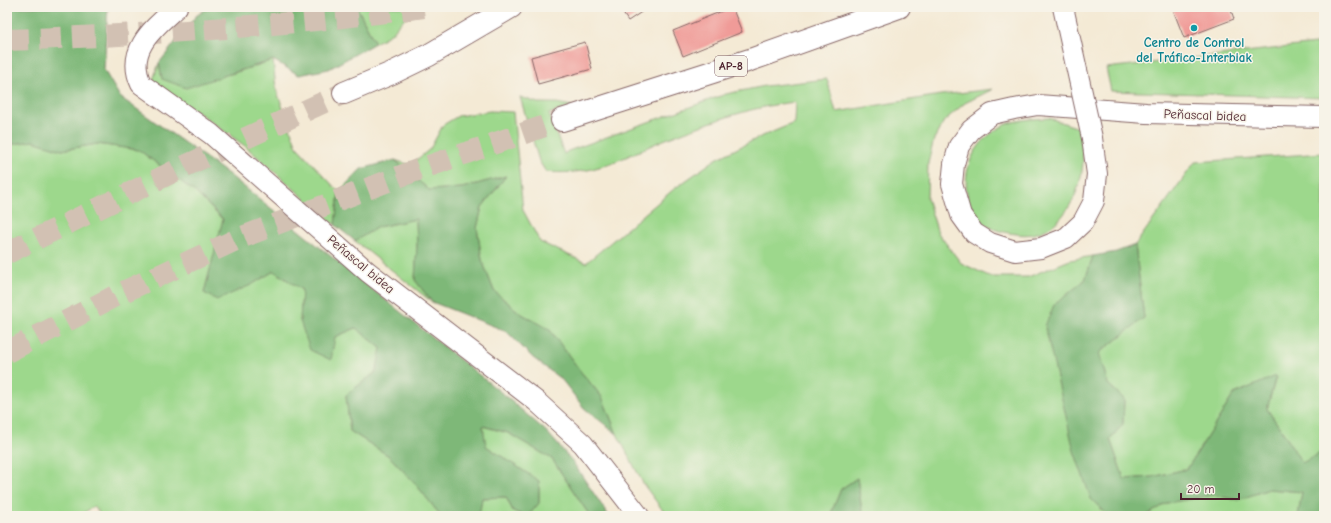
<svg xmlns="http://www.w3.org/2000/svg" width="1331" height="523" viewBox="0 0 1331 523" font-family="'Comic Neue',sans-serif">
	<rect width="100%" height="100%" fill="#f7f3e8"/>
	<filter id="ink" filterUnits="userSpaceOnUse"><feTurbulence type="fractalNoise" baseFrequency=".025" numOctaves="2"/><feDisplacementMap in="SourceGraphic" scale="8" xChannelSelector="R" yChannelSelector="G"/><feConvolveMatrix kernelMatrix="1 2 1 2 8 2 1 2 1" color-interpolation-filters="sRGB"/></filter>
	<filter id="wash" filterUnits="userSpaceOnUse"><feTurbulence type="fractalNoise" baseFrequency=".012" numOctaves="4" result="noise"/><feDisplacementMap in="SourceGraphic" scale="16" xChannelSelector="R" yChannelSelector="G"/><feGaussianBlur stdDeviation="0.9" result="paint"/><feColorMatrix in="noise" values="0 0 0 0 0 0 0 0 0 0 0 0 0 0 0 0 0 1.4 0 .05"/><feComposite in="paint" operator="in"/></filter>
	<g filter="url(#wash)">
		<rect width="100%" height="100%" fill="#f4ead5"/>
		<path fill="#9dd88c" stroke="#747c5c" d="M357,7H414L391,34L375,43Z
			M1324,43V98L1111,91L1106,68Z
			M273,60L276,89L297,147L339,192L335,225L245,146L199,113L169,94L153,80L159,63L162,79L231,74Z
			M827,79L836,112L941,95L993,89L965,103L944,121L934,139L928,163L927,198L938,233L961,263L991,277H1028L1070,260L1093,256L1085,280L1054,305L1091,499L1109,516H867L862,511L857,478L841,489L830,516H667L644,485L617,434L602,397L581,372L549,329L520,313L494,291L482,260L477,228L482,207L506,176L462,188L429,190L395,160L410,165L430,149L443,125L458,116L490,111L513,112L523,210L540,242L586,263L674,189L716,159L758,138L794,123L795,102C754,106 713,121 674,136C646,146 621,162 592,169C577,173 561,173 546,172L539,161L520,97L538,103H557L572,106L549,114L564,154L568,151L726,94L765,86Z
			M1049,118L1079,128C1080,137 1083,148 1083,158C1083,194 1058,241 1017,234C1006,233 991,230 983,223C974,216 970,208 968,198C961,170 974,143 999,128C1013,119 1032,119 1049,118Z
			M33,141L62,150L97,144L139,150L195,192L223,220L204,293L251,285L274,271L302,290L300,321L335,337L356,328L382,349L376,372L346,395L350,431L389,456L414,482L441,516H101L94,506L79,516H7V145Z
			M1324,153V451L1302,464L1286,437L1267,409L1276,377L1234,394L1187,469L1152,477L1124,479L1110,439L1123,424L1124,399L1108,384L1099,353L1144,318L1135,245L1195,162Z
			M416,219L417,245L415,280L432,302L355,241L378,227Z
			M482,426L508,433L552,459L590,516H528L539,503V481L486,446Z
			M1269,489L1302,492L1298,516H1146L1167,503L1213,495L1238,500Z
			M506,497L513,511L525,516H479L482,498Z"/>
		<path fill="#7eb878" stroke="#646c52" d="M7,7H108L104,70L120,97L227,173L503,394L547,432L572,461L609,516H590L552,459L508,433L483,426L486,446L539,481V503L528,516H525L513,511L506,497L482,498L479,516H441L414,482L389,456L350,431L346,395L376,372L381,348L356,328L335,337L331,360L310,350L300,321L302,290L274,271L251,285L217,300L204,293L223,219L195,192L139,150L97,144L62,150L33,141L7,145Z
			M209,7H357L375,43L329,69L299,75L273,60L186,88L162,79L159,63L196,16Z
			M395,160L429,190L462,188L506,176L482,207L477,228L482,260L494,291L520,313L549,329L581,372L602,397L617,434L584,408L562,380L532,357L506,331L432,302L415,280L417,245L416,219L378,227L355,241L335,225L339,192L361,169Z
			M1135,245L1144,318L1099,353L1108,384L1124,399L1123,424L1110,439L1124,479L1152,477L1187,469L1234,394L1276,376L1267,409L1286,437L1302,463L1324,451V516H1298L1302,492L1269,489L1238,500L1213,495L1167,503L1146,516H1109L1091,499L1074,451L1045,326L1054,305L1085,280L1093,256L1116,252Z
			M857,478L862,511L867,516H830L841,489Z"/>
		<g id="blocks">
			<path fill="#f09b98" d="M619,7H649L628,21Z
				M732,7L742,32L683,56L673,31Z
				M1172,7H1230L1234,19L1184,38Z
				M585,42L592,69L538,84L531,57Z"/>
		</g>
	</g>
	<g filter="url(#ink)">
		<use href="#blocks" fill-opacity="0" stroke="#866666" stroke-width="1"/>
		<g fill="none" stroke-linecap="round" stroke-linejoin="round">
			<path stroke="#d2c1b3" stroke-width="22" stroke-dasharray="22 11" stroke-linecap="butt" d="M7,40C146,35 286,26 425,7
				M7,253L185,166L344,93
				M7,352L117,295L240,238L406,174L562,120"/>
			<g stroke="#866666" stroke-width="22">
				<path id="tertiary" d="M177,7C154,28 125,50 141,84L211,134L368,272L536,401L583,444L639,516
					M1092,138L1097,174L1094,201L1083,222L1066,238L1041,248L1015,251L990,243L974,233L961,215L952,184L954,164L959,146L971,130L992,114L1014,109L1038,105L1146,113L1324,117"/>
			</g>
			<g stroke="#866666" stroke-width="24">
				<path id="motorway" d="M344,93L392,73L429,55L511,7
					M562,120L750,60L899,7"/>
			</g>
			<use href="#tertiary" stroke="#fff" stroke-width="20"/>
			<use href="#motorway" stroke="#fff" stroke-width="22"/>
			<g stroke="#866666" stroke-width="22" stroke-linecap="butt">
				<path id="tertiary-bridge" d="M1063,7L1092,138"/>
			</g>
			<use href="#tertiary-bridge" stroke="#fff" stroke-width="20"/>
		</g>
	</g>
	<circle fill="#0f9aa8" stroke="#f7f3e8" stroke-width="1.5" cx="1194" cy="28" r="4"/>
	<g text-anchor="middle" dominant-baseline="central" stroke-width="3" stroke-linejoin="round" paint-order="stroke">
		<rect fill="#f7f3e8" stroke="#7e5f64" stroke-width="1" x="715" y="56" width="32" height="20" rx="3"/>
		<g font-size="12" font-weight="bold" fill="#4a1f2b">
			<text x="731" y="66">AP-8</text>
		</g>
		<g font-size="13" font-weight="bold" fill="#0d838f" stroke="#f7f3e8">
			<text x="1194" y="42">Centro de Control<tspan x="1194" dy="15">del Tráfico-Interbiak</tspan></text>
		</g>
		<g font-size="13" fill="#4a1f2b" stroke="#f7f3e8">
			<text transform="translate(1205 115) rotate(2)">Peñascal bidea</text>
			<text transform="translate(361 264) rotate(40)">Peñascal bidea</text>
		</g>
	</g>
	<rect width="1331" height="523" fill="none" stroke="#f7f3e8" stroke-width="24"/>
	<path d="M1181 493v6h58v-6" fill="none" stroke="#4a1f2b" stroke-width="2"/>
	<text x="1187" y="493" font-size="12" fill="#4a1f2b" stroke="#f7f3e8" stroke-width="3" paint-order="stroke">20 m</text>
</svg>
